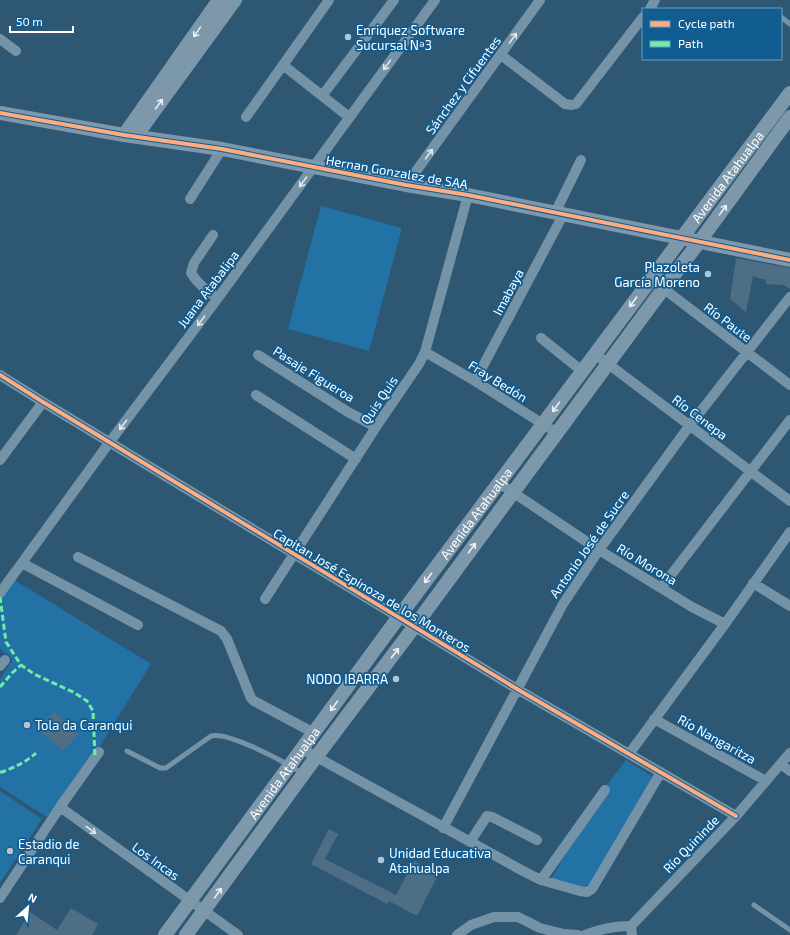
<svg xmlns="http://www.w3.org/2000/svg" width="790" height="935" viewBox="0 0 790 935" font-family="'Exo 2',sans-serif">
	<rect width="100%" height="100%" fill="#2e5773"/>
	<path fill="#2272a5" d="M321,206L402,228L369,351L288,329Z
		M11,578L151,664L100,746L47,817L0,787V679L13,659L0,649V597Z
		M626,760L653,777L589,885L574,887L551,879L603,790Z
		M0,791L42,819L0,883Z"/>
	<path fill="#4d6e84" d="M736,258L790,268V289L783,285L766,284V280L753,276L746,312L730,299Z
		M54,712L79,734L63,751L38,729Z
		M329,829L338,834L325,859L396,895L414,861L439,873L417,916L389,901L387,904L311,864Z
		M71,908L98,924L92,935H16L30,912L57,930Z"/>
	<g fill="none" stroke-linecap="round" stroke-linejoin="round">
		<path stroke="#7593a6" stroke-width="5" d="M781,17L790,24
			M127,751L160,768H166L211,736C228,731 287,763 303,774
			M754,905L790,930"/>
		<path stroke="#7593a6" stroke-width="10" d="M329,0L283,65L349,117
			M650,9L655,0
			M0,39L16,51
			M501,55L565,104L572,105L576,104L643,17
			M322,96L394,0
			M246,117L283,65
			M406,185L540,0
			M190,199L222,149
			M555,213L581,160
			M213,235L194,263L191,273C198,284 206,291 218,298
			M651,279L790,385
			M541,338L582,371
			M425,352L475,381L557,433
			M595,354L790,501
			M258,355L348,412L376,427
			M0,375L43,402L517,689L736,816
			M475,381L563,215
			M256,395L356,459
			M0,460L43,402
			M499,483L599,550L692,607L725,624
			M78,557L221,631L227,639L251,698L254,701L314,733
			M22,563L138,625
			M753,583L790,606
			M661,588L790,420
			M0,593L109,443L218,298L435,0
			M265,599L376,427L419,364L425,352L468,195
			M0,666L5,660
			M654,719L766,781
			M302,749L523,871L541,880L580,891L587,892L592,889L661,772
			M629,754L725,624L790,532
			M781,764L790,771
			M60,807L238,935
			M443,828L563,604L599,550L690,425L790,297
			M470,842L487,816L492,817L537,840
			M541,880L605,790
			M0,898L60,807L99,752
			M457,935L471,925L494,917H518L540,928L564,934L578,935
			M585,935C600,929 614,926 631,926
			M632,935L631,926L736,816L790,753"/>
		<g stroke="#7e98ab" stroke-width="14">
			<path d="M0,113L124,135L222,149L406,185L468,195L790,260"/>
			<path d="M124,135L219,0"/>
			<path d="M136,136L235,0"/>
			<path id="s1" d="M165,935L398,618L790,93"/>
			<path d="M186,935L316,757L414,627L663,289L700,241L790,117"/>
		</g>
		<path stroke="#6deda7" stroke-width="3" stroke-dasharray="6 3" stroke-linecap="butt" d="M0,597L6,642L21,665L34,674L75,693L87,701L93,711L95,757
			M0,687L12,673L21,665
			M0,772H2C15,767 26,762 36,753"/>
		<g stroke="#115c90" stroke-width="6">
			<path id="cycleway" d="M0,113L124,135L222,149L406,185L468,195L790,260
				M0,375L43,402L517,689L736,816"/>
		</g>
		<use href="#cycleway" stroke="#ffac80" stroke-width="4"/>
	</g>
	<defs><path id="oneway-shaft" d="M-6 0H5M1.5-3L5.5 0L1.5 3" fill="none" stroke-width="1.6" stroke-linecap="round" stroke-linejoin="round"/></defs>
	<g stroke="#ecf0f2">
		<use href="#oneway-shaft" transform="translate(197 32) rotate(125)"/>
		<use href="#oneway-shaft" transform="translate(159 104) rotate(-54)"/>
		<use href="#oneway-shaft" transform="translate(723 210) rotate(-54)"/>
		<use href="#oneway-shaft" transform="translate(633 302) rotate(127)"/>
		<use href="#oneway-shaft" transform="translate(556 407) rotate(126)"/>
		<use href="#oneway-shaft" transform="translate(472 548) rotate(-54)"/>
		<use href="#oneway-shaft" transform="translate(428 578) rotate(127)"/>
		<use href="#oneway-shaft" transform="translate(395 653) rotate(-53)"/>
		<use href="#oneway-shaft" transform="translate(334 706) rotate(126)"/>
		<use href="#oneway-shaft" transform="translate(218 893) rotate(-54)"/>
	</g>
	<g stroke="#e3e9ed">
		<use href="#oneway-shaft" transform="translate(513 38) rotate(-54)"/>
		<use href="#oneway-shaft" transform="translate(387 65) rotate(126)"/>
		<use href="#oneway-shaft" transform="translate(429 154) rotate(-54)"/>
		<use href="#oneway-shaft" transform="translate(303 182) rotate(126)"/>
		<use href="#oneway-shaft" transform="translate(201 321) rotate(127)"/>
		<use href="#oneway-shaft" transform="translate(123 425) rotate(127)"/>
		<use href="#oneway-shaft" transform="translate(91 830) rotate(36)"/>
	</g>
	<g fill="#b6c4ce" stroke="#115c90" stroke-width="1.5">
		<circle cx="348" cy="37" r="4"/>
		<circle cx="708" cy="274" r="4"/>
		<circle cx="396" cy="679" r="4"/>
		<circle cx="27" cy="725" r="4"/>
		<circle cx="10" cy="851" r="4"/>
		<circle cx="381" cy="860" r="4"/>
	</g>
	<g text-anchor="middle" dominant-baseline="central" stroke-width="3.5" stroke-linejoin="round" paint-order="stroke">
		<g font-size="13" fill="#fff" stroke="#115c90" text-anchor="start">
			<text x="356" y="30">Enriquez Software<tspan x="356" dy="15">Sucursal Nª3</tspan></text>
			<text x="700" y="267" text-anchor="end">Plazoleta<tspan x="700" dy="15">García Moreno</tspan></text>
			<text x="388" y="679" text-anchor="end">NODO IBARRA</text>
			<text x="35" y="725">Tola da Caranqui</text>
			<text x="18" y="844">Estadio de<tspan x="18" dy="15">Caranqui</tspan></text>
			<text x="389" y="853">Unidad Educativa<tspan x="389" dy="15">Atahualpa</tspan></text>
		</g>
		<g font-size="13" fill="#fff" stroke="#115c90">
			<text transform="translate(463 85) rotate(-54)">Sánchez y Cifuentes</text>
			<text transform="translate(397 172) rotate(10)">Hernan Gonzalez de SAA</text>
			<text stroke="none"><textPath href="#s1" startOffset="944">Avenida Atahualpa</textPath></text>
			<text transform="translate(208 289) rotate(-53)">Juana Atabalipa</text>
			<text transform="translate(508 292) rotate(-62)">Imabaya</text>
			<text transform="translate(728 322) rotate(37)">Río Paute</text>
			<text transform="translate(314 374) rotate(32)">Pasaje Figueroa</text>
			<text transform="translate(498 381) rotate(32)">Fray Bedón</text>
			<text transform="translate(379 400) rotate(-56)">Quis Quis</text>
			<text transform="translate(700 417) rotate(37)">Río Cenepa</text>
			<text stroke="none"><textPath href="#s1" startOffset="524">Avenida Atahualpa</textPath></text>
			<text transform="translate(589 544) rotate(-55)">Antonio José de Sucre</text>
			<text transform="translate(647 564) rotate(31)">Río Morona</text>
			<text transform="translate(372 590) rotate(31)">Capitan José Espinoza de los Monteros</text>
			<text transform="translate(717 739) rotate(29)">Río Nangaritza</text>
			<text stroke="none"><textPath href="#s1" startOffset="201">Avenida Atahualpa</textPath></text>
			<text transform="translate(691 844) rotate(-46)">Río Quininde</text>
			<text transform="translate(156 861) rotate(36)">Los Incas</text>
		</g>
	</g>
	<rect x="642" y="8" width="140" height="52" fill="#115c90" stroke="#709dbc"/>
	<rect x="650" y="21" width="20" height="6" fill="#ffac80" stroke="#709dbc"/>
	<text x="678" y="28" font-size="12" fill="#ffffff">Cycle path</text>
	<rect x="650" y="41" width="20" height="6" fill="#6deda7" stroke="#709dbc"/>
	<text x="678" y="48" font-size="12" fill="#ffffff">Path</text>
	<g transform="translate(28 907) rotate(27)" stroke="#115c90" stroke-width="3" paint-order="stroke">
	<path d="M0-3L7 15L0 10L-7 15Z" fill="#ffffff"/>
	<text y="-6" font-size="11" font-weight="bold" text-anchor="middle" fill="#ffffff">N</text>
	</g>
	<path d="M10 26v6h63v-6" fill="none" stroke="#ffffff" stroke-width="2"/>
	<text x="16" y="26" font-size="12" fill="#ffffff" stroke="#115c90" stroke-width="3" paint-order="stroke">50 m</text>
</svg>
